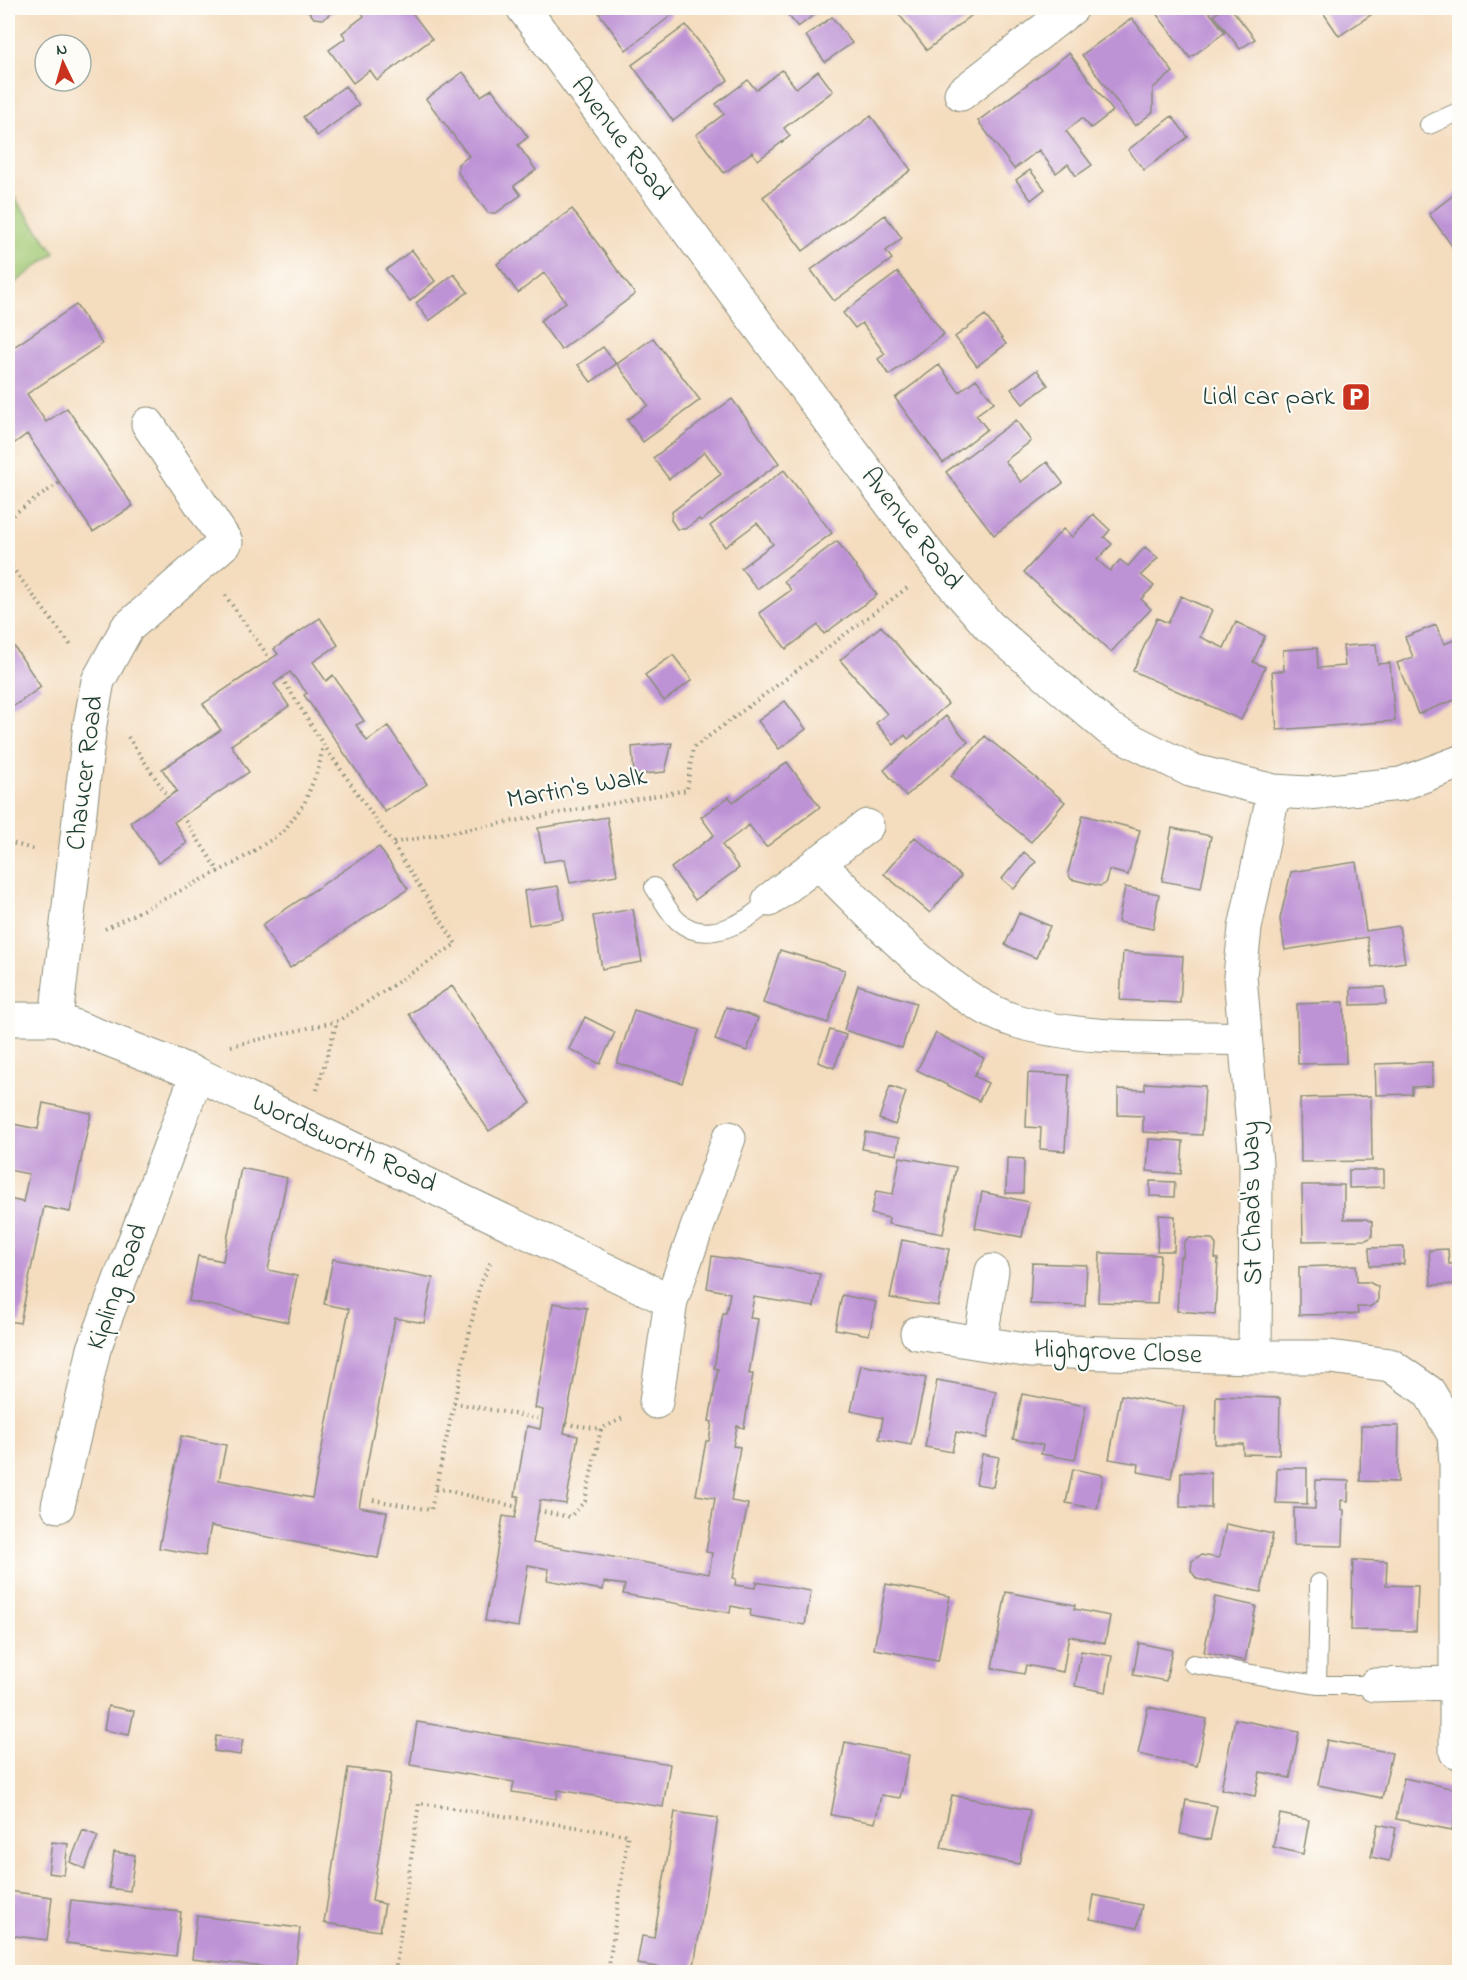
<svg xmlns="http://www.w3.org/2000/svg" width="1467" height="1980" viewBox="0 0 1467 1980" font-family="'Indie Flower',sans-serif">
	<rect width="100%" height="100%" fill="#fdfcf7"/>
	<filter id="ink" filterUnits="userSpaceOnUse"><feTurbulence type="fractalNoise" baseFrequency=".0167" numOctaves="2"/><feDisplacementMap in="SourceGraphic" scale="12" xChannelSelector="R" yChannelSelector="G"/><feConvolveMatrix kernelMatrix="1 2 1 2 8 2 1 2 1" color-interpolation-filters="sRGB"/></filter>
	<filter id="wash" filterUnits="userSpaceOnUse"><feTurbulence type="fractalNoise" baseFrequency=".008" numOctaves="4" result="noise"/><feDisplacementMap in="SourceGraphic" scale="24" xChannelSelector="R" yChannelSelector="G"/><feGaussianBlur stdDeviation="1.35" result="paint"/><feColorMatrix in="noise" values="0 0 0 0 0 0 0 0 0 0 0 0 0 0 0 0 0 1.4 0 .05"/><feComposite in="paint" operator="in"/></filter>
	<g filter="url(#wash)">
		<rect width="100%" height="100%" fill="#f4dcbe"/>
		<path fill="#a1c872" stroke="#608253" stroke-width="1.5" d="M8,189L55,253L8,288Z"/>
		<g id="blocks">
			<path fill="#be93d5" d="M306,8H339L323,19L314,18Z
				M369,8H421L413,14L432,39L377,80L370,70L353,83L329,50L346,38L342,33L364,16L362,13Z
				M607,8H666L672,15L626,50L599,13Z
				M797,8H823L798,27L788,15Z
				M894,8H981L927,50Z
				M1152,8H1206L1225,32L1190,58Z
				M1224,8H1231L1255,39L1240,49L1214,15Z
				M1320,8H1367L1372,14L1339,36Z
				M832,17L852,43L825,62L806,36Z
				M1132,18L1173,72L1153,88V112L1135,126L1082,55Z
				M686,25L728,80L673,121L632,65Z
				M1069,53L1113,111L1091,128L1082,118L1066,131L1092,165L1076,176L1068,164L1056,173L1039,150L1014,169L978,121Z
				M782,70L796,88L818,71L833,91L784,128L790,136L758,160L752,152L724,173L696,135L724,114L716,104L748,80L756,90Z
				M463,72L481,96L492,89L528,137L518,145L536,170L514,186L521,195L496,213H488L458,173V164L469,156L426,99Z
				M345,86L359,105L317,136L303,117Z
				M871,116L911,170L803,251L763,197Z
				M1172,116L1188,137L1144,170L1128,150Z
				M1030,170L1045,189L1031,200L1016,180Z
				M1460,190V257L1429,214Z
				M572,209L635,294L561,350L540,321L566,302L544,273L518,293L497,264Z
				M885,215L902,238L886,251L892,259L834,301L811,270Z
				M412,250L435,281L410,301L386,270Z
				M898,272L944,334L889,375L878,359L885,354L862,323L855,328L843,313Z
				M454,274L468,292L429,321L416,303Z
				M76,305L102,344L27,394L46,422L67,408L133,506L93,532L27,434L8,448V351Z
				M985,315L1006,344L977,366L955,337Z
				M653,338L700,400L643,442L627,420L648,405L617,364Z
				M603,347L616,364L591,382L578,365Z
				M939,365L959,392L976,379L994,402L976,415L987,429L943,463L895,398Z
				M1037,370L1048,385L1023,404L1011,389Z
				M732,399L779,463L701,521L699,519L685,529H677L671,520L672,512L721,474L705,452L669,479L653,458Z
				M1016,420L1031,441L1005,461L1021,482L1047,462L1063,483L994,535L946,472Z
				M784,470L832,533L757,589L741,568L773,544L765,533L757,523L725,547L710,526Z
				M1093,514L1110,530L1104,537L1112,544L1097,560L1110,571L1120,560L1128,566L1145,547L1158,558L1141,575L1154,586L1141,599L1151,609L1111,652L1024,572L1063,529L1072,537Z
				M837,541L877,595L824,634L818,625L786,649L759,613L791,590L784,581Z
				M1181,596L1212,610L1200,637L1224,648L1236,622L1265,636L1253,662L1265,667L1241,720L1133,671L1157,618L1168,623Z
				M320,618L338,645L313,662L326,681L333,675L364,721L356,725L367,741L388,726L427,784L385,812L304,695L307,693L290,672L274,684L289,706L231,745L249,772L174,822L187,843L158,863L130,822L177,791L162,769L221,730L203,704L278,654L274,649Z
				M1436,625L1444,644L1460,638V698L1418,714L1397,663L1413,657L1405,637Z
				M881,626L948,704L908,739L905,735L894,745L876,723L887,714L840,660Z
				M8,637L41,687L8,710Z
				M1376,644L1378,664L1390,663L1395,721L1277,730L1272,671H1284L1283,650L1317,648L1318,668L1345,666L1343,646Z
				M673,655L692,680L664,701L645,675Z
				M785,701L806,729L779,749L758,721Z
				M946,716L968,742L906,796L884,770Z
				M985,736L1065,802L1031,842L951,776Z
				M672,743L665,772L634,775L632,747Z
				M787,762L820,807L766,847L749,825L736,835L722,845L739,868L695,900L671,868L714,835L701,817L729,797L733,802Z
				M1083,815L1140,830L1128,875L1109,870L1105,884L1100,886L1071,879L1068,873Z
				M607,817L617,875L570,883L565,859L544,862L538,828Z
				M1172,828L1211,836L1201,888L1162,881Z
				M915,837L961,876L930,913L884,874Z
				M379,847L408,889L290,968L262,925Z
				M1024,852L1036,862L1014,889L1002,879Z
				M1356,862L1366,931L1399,926L1405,962L1372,967L1367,937L1285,950L1280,919L1291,872Z
				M558,886L564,919L529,925L524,891Z
				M1125,887L1159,894L1153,929L1118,922Z
				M633,909L642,962L602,969L593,916Z
				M1019,913L1050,926L1036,958L1005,945Z
				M780,950L845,970L828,1023L763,1003Z
				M1123,952L1183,956L1180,1003L1120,1000Z
				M858,985L916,1003L902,1048L844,1030Z
				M452,986L531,1103L489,1131L409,1014Z
				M1385,987L1386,1004L1351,1005V988Z
				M1344,1002L1346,1063L1298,1064L1297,1004Z
				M726,1007L758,1018L747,1051L715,1040Z
				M634,1010L699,1030L682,1083L617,1063Z
				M585,1017L615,1032L600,1064L569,1049Z
				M830,1030L846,1035L834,1068L818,1062Z
				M936,1033L984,1058L974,1076L988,1083L979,1101L917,1070Z
				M1432,1062V1086L1412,1087V1094L1376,1095L1375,1064Z
				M1028,1073L1069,1075L1065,1151L1040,1149L1041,1128L1026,1127Z
				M1145,1083L1205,1086L1202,1135L1143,1132V1116L1118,1115V1089L1145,1090Z
				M890,1086L906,1092L895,1125L879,1119Z
				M1371,1096L1372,1161L1301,1162L1300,1098Z
				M43,1103L91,1113L70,1212L44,1207L20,1323L8,1321V1199L23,1202L29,1174L8,1170V1123L38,1129Z
				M865,1132L899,1138L897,1155L862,1149Z
				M1149,1139L1183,1141L1181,1174L1147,1171Z
				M900,1157L956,1167L943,1234L888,1224L889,1218L871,1214L876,1191L893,1194Z
				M1007,1158L1024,1159L1023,1193H1006Z
				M241,1168L287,1178L268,1270L297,1276L288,1322L189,1301L198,1256L223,1261Z
				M1349,1170H1384V1187L1349,1188Z
				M1150,1181L1175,1182L1174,1197L1150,1196Z
				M1302,1185H1344V1219H1366L1372,1222V1237L1366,1240L1303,1241Z
				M982,1192L1029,1202L1022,1237L975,1228Z
				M1159,1215L1175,1216L1174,1251H1157Z
				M1188,1238L1212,1239L1216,1245L1215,1258L1218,1259L1215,1314L1177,1311L1180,1256L1183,1257L1184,1243Z
				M902,1240L949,1249L938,1306L890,1298Z
				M1404,1247V1264L1370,1266L1369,1248Z
				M1448,1249L1449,1264H1460V1284L1431,1285L1429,1250Z
				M1100,1253L1160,1255L1157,1304L1098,1302Z
				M712,1256L820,1274L814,1307L754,1297L750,1318L758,1319L749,1374H753L744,1428L737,1426L733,1446L740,1447L731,1501L748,1504L733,1578L736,1579L735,1585L755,1588L756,1582L811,1591L805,1625L750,1616L751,1610L731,1606L730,1613L623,1594L625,1585L604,1582L603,1590L547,1580L549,1569L528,1565L518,1627L485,1621L503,1516L515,1518L519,1496H515L527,1426L540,1429L543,1410L535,1408L553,1303L587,1308L564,1433L578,1436L566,1504L540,1500L533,1543L709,1574L712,1553L706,1552L715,1498L696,1495L706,1441H709L712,1422L709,1421L718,1369L714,1368L723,1313H726L730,1293L707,1288Z
				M333,1259L433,1278L424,1323L395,1318L359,1507L387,1512L378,1558L211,1526L205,1556L159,1548L181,1436L226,1445L219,1480L312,1498L349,1309L324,1304Z
				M1032,1263L1087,1265L1085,1306L1030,1304Z
				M1356,1265L1357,1282H1369L1378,1287V1302L1369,1307H1357L1358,1314L1299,1315V1267Z
				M842,1295L876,1302L869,1335L835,1329Z
				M861,1365L926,1378L911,1445L879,1439L883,1418L851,1411Z
				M937,1380L996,1391L987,1438L956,1432L952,1452L925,1447Z
				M1022,1394L1086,1406L1075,1460L1041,1454L1043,1445L1013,1439Z
				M1121,1395L1184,1407L1171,1478L1138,1472L1139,1464L1109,1459Z
				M1216,1396L1280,1398L1279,1455L1243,1454V1444H1215Z
				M1361,1426H1399L1398,1482L1360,1481Z
				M982,1454L999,1457L993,1487L976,1484Z
				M1277,1468H1307V1504L1276,1503Z
				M1073,1469L1103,1475L1097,1509L1066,1503Z
				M1181,1472L1211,1473V1508L1180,1507Z
				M1316,1480L1349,1481L1348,1501L1341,1500V1509L1344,1510L1343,1546L1294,1545V1508L1315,1509Z
				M1226,1524L1273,1534L1261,1592L1197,1579L1191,1571L1192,1561L1201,1555L1219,1558Z
				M1353,1560L1387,1561L1386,1585L1418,1586L1416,1631L1351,1630Z
				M886,1584L950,1596L938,1661L874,1649Z
				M1006,1592L1075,1605L1074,1609L1110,1616L1105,1643L1069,1636L1063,1672L1026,1665L1024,1674L992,1668Z
				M1215,1597L1256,1606L1245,1661L1204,1652Z
				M1139,1643L1172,1650L1166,1681L1133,1675Z
				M1081,1651L1112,1656L1106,1692L1075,1686Z
				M108,1706L134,1711L129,1735L104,1730Z
				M1148,1707L1207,1719L1197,1766L1138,1754Z
				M1235,1719L1299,1732L1290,1778L1260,1772L1255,1796L1221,1789Z
				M417,1722L670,1764L663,1807L558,1790L557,1799L512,1792L514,1782L410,1765Z
				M216,1736L243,1740L240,1755L214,1751Z
				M1327,1740L1392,1753L1382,1798L1318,1785Z
				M845,1742L909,1755L900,1798L881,1795L875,1823L831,1815Z
				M348,1768L391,1774L372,1901L385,1904L380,1931L324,1923Z
				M1404,1778L1460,1790L1452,1830L1396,1819Z
				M952,1795L1030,1810L1019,1864L941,1848Z
				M1186,1800L1217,1806L1210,1840L1180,1834Z
				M675,1812L718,1818L693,1972L637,1964L642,1936L654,1938Z
				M1280,1814L1309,1820L1303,1854L1273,1847Z
				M1378,1824L1396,1828L1389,1861L1371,1857Z
				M83,1830L98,1836L85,1869L70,1862Z
				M52,1842L68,1844L64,1875L48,1873Z
				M114,1852L135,1855L130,1891L109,1888Z
				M8,1891L52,1897L47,1940L8,1935Z
				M1094,1895L1142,1905L1137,1928L1090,1919Z
				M71,1900L181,1912L176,1956L66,1943Z
				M197,1916L300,1928L295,1972H265L266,1967L192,1959Z"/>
		</g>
	</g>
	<g filter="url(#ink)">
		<use href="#blocks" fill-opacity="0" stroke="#8a8c79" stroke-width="1.5"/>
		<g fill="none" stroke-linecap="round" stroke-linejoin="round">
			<g stroke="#8a8c79" stroke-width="20">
				<path id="service" d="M1429,125L1460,111
					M654,887C661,897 669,913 678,921C706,946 749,922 769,900
					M1193,1664L1317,1685H1375
					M1317,1685L1319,1583"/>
			</g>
			<g stroke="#8a8c79" stroke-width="35">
				<path id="minor" d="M523,8L937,566L989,626L1109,729L1190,770L1274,791L1308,793L1401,784L1460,762
					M961,94L1072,8
					M1274,791L1245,928L1240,976L1256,1163L1255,1357H1330L1390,1365L1429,1392L1454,1435L1456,1465V1752
					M818,862C866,910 952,1003 1016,1021C1086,1042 1171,1036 1244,1039
					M769,900L867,826
					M8,1019H56L197,1074L671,1301L656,1402
					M56,1019L90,724L98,681L127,628L226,542L148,424
					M671,1301L729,1138
					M917,1333L1031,1351L1255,1357
					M980,1343L992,1271
					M58,1506L94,1349L197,1074
					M1375,1685L1455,1683"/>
			</g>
			<path stroke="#8a8c79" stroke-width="4" stroke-dasharray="1.5 4.5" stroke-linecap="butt" d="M8,518L59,483
				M8,562L72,647
				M225,595L270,659
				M282,678L323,744L392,843
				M128,737L168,797
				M182,816L219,871
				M8,842L36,850
				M105,929L235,863L283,832L304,804L319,767L323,744
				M231,1046L338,1021L456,944L392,843L687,790L693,748L907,588
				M317,1090L337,1022
				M454,1403L542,1419
				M566,1424L601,1429
				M436,1488L517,1507
				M373,1500L431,1510L479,1288L492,1259
				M538,1511L570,1517L585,1501L601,1429L623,1418
				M395,1972L419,1803L628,1835L608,1972"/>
			<use href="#service" stroke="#fff" stroke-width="18"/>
			<use href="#minor" stroke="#fff" stroke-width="33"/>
		</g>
	</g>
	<defs>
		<g id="parking-square" transform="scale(1.5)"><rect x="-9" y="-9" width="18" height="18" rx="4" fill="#c8321e" stroke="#fdfcf7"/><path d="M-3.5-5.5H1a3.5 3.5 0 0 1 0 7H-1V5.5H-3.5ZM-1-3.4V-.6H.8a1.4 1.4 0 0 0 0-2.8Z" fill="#fff"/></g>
	</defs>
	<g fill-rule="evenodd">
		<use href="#parking-square" x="1356" y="397"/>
	</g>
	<g text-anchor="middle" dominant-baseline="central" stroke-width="4.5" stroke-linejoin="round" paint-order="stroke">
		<g font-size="27" fill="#1f3d34" stroke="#fdfcf7">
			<text transform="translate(620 139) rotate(53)">Avenue Road</text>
			<text transform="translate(911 529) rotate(52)">Avenue Road</text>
			<text transform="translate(86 773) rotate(-83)">Chaucer Road</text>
			<text transform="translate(577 789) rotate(-10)">Martin's Walk</text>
			<text transform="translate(344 1144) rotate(25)">Wordsworth Road</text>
			<text transform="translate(1253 1203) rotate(-91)">St Chad's Way</text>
			<text transform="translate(118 1287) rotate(-70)">Kipling Road</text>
			<text transform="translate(1118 1353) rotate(2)">Highgrove Close</text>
		</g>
		<g font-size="27" fill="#1f3d34" stroke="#fdfcf7" text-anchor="end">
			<text x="1335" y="397">Lidl car park</text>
		</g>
	</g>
	<rect width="1467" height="1980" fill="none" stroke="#fdfcf7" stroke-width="30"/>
	<g transform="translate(63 63) rotate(355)"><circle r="28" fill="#fdfcf7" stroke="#a4b0a9" stroke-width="1.5"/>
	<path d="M0-4.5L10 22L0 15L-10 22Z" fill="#c8321e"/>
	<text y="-9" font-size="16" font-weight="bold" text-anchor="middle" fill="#1f3d34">N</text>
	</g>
</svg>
